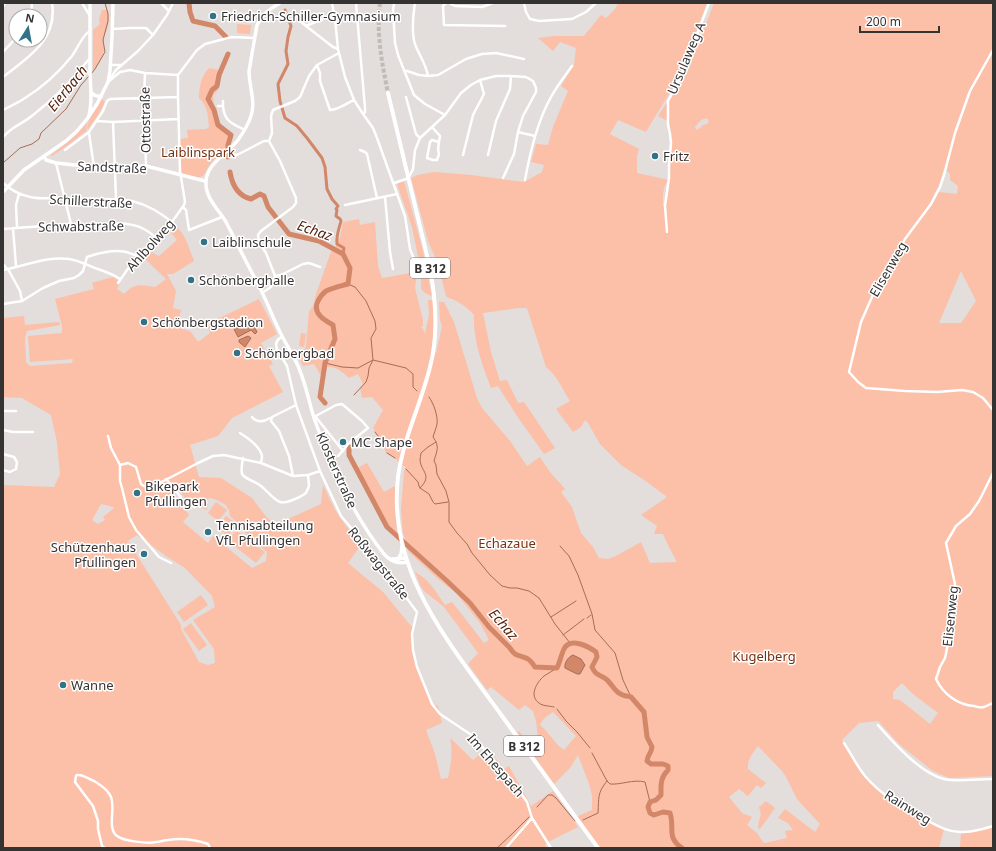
<svg xmlns="http://www.w3.org/2000/svg" width="996" height="851" viewBox="0 0 996 851" font-family="'Noto Sans',sans-serif">
	<rect width="100%" height="100%" fill="#e3dddb"/>
	<path fill="#fcbfa7" fill-rule="evenodd" d="M618,3H707L678,79L650,125L646,132L618,120L610,134L639,149L637,156V173L669,180L671,143L668,121L658,116L668,101L678,81L682,83L687,73L714,3H993V776L949,778L933,771L900,745L878,721L859,723L842,740L867,778L894,801L944,829L939,848H598L577,819L578,816L592,810V795L589,784L578,755L570,768L554,784L517,732L519,731L529,744L538,737L536,721L533,711L525,705L519,710L491,687L487,690L468,664L478,653L444,607L424,591L420,585L415,572C431,581 435,591 445,605L452,602L484,643L489,640L480,623L456,593L438,579L408,551L404,535L403,534L401,510L404,472L406,467L400,464L397,460L393,456L387,454L382,444L373,428L383,410L372,397L362,398L360,388L363,384L358,374L349,378C343,372 336,366 327,367L325,379H323L314,364L303,366L299,357L306,347L309,311L311,309L313,306L316,294L332,249L334,250L340,237L343,222L359,219L360,225L375,222L378,266L382,278L417,272L415,288L423,320V326L421,327L424,330H423L425,333L429,315L428,300H433L435,322L432,347L436,354L442,326L440,320L439,302H444L454,322L477,398L482,408L510,441L527,466L540,457L550,472L565,489L561,492L572,507L581,533L593,547L599,558L608,559L616,556L641,542L650,563L677,562L669,547L663,534H654L657,526L641,515L667,497L647,482L621,465L600,444L588,423L585,420L581,427L573,432L556,409L570,401C563,390 556,374 546,367L527,308H519L483,313L491,352L500,381L507,380L518,403L524,402L555,448L544,454L517,416L498,386L491,388C482,364 473,341 474,315C469,309 460,302 452,299C450,298 448,298 446,296L438,264L428,241L411,178L418,175L434,172L471,175L524,182L542,172L544,165L531,162L536,144L548,145L553,127L568,91L561,86L574,65L576,48L560,42L553,51L538,38L554,36H584L601,15L606,18L615,9ZM707,118L709,122L707,124L701,126L702,127L696,130L695,127L701,120ZM946,163L948,164L947,171L950,174V180L958,186L957,194L939,192L932,205L930,203L939,185ZM669,180L665,206H663C663,198 662,186 669,180ZM961,271L976,301L961,323H939ZM902,683L913,694L938,713L930,724L900,700L893,699V692ZM553,712L576,736L564,750C554,743 549,732 540,725C544,717 546,717 553,712ZM758,746L782,771L786,777L797,799L820,824L815,832L785,809L778,818L788,823L793,830L785,831L787,838L765,843L763,842L757,833L747,825L752,817L742,813L729,797L739,789L748,796L757,785L761,788L766,783L748,769C747,760 752,754 758,746Z
		M102,10H108L109,19L107,29L104,36V51L102,57L93,72V30L100,24L99,19Z
		M237,24L251,25L250,34L237,33Z
		M209,68L223,71L218,90L213,95C214,104 215,119 222,125C226,129 230,132 233,137C229,147 216,156 209,166C206,170 205,176 200,177C195,179 186,175 181,174L180,139L188,138L187,130L206,129L209,127C208,115 208,107 199,98C199,88 201,76 209,68Z
		M102,99L105,102L98,115L88,129L87,128L89,120Z
		M88,122L86,128L87,130L85,132L68,145L52,156L51,155L75,136Z
		M404,181L423,251L432,296L425,293L421,289V271L412,227L397,184Z
		M173,223L182,233L186,240L194,261L173,274H167L176,291L173,308L181,310L179,320L181,328L191,332L198,342L210,333L207,324L259,299L277,334L261,343L273,364L269,366L283,392L232,418L218,436L190,445L199,477L221,478L252,498L268,519L277,524L321,504L323,485L335,510L346,526L361,545L348,563L383,592L411,626L413,627L412,642L417,667L432,704L438,706L442,723L426,730L435,754L441,779L448,778C451,765 453,751 450,738L473,760L487,748L504,769L509,766L531,806L553,791L578,827L550,841L545,845L547,848H3V485L54,487L60,474L57,442L51,415L22,398L3,397V318L24,316L25,325L59,322L60,325L27,331L25,338L26,362L30,366L72,363L73,359L30,362L28,336L62,333V326L55,299L94,289L92,283L113,277L120,282L117,289L124,294C135,282 141,285 155,287L166,279L141,255L147,250L159,256L177,240L168,229ZM176,485L186,500L207,510L208,504L202,502L210,498L217,500L226,505L229,510L230,516L239,524L237,528L243,531L267,552L266,561L252,568L213,536L208,543L183,522L189,515L171,489ZM101,504L113,507L114,508L103,517L105,520L98,524L92,520ZM137,535L166,556L185,568L212,596L215,607L193,620L214,649L215,663L208,665L199,662L181,629V625L128,541Z
		M301,333L306,334L304,347L299,346Z
		M367,463L384,492L395,486L396,518L397,534L391,529L357,468Z
		M216,502L227,510L218,521L208,513Z
		M226,516L237,524L228,536L217,527Z
		M236,530L265,552L256,563L228,541Z
		M201,595L208,605L184,622L177,612Z
		M191,623L207,645L199,651L183,629Z
		M766,801L775,808L760,829L758,828L759,821L761,814L759,807Z
		M993,826V848H960L961,833Z"/>
	<path fill="#d38769" stroke="#a46e58" d="M252,322L257,332L255,334L251,330L238,337L234,329Z
		M248,336L251,338L245,347L239,342V340Z
		M573,655L581,659L585,665L580,674H577L565,668C564,663 568,657 573,655Z"/>
	<g fill="none" stroke-linecap="round" stroke-linejoin="round">
		<path stroke="#a46e58" stroke-width="1" d="M91,74L95,69L105,52L103,40L108,21V14L105,3
			M3,163L20,148L32,144L39,139L41,133L66,109L81,85L89,76
			M325,363L342,367L358,368L373,360L371,338L376,329L375,321L366,301L355,287L348,284
			M354,395L366,382L368,376L369,368L373,360L406,368L413,374V387L417,391
			M429,397C434,404 438,416 437,424C436,429 434,433 433,437C440,447 437,450 434,461L436,465L437,474L446,491L449,502V522L457,533L467,544L472,553L490,575L502,586L510,588H517L529,591L539,598L555,624L570,643
			M375,432L381,440
			M387,453L395,458
			M406,469L418,482L419,486L420,488L429,494L433,502L435,504L448,502
			M420,488C433,475 421,472 420,460C420,458 421,455 421,453L428,447L436,442
			M560,546L569,556L578,575L592,614L595,630L615,653L623,680L631,697
			M551,617L576,601
			M587,618L591,615
			M563,635L584,619
			M554,707C550,706 542,706 539,703C529,696 536,683 544,676C548,673 553,671 557,668
			M557,709L566,721L577,732L590,748
			M592,753L607,781L610,784C621,785 633,779 645,782L650,802
			M537,807L548,795H552L556,798L575,821
			M583,820L598,813C599,798 597,793 607,781
			M497,848L512,834L529,817"/>
		<path stroke="#d38769" stroke-width="3" d="M285,10L291,26L288,37L286,51L288,64L278,84L280,101L285,118L297,126L307,138L322,158L325,167L327,189L332,199L338,206L336,209L337,210L336,216L340,219L341,221C339,229 336,235 337,244L344,248L343,254"/>
		<path stroke="#d38769" stroke-width="5" d="M189,3L190,12L193,21L215,26L226,37
			M228,157V145L231,135L218,125L214,110L208,99L212,90L217,86L219,75L228,54
			M230,172C232,184 238,196 251,199L260,194L264,196L268,207L289,234L319,241L343,254L350,268L348,284C341,286 332,288 326,291C322,294 320,297 318,301C312,313 324,320 333,325L335,339L325,363L320,397L325,403
			M349,447V455L387,527L447,581L470,603L489,627L510,648C515,657 520,655 528,659C531,661 533,664 535,667L557,668C560,662 561,655 564,649C570,637 588,646 596,652L597,657L592,667C596,676 599,674 606,679C611,683 614,690 619,693C623,696 627,696 631,697L644,712L647,737L652,747L651,751L648,757L647,761L651,764H663L668,766V770C660,778 661,785 661,795L656,800L650,802L648,807L650,813L654,815L663,812L670,813C675,828 666,837 682,848"/>
		<path stroke="#c0bbb9" stroke-width="4" stroke-dasharray="4 2" stroke-linecap="butt" d="M380,3C376,34 382,63 388,93"/>
		<path stroke="#fff" stroke-width="2.5" d="M82,3L90,16
			M161,3L169,11
			M332,3L335,19L338,49L345,77L354,100L363,114L373,128L377,138L405,216L410,249L419,271
			M356,3L365,108V112L363,114
			M394,3L393,10L395,43L398,55L414,95L425,104L445,115
			M415,3C413,16 411,31 415,44C419,55 426,64 428,76
			M446,3L443,6L444,25L505,26
			M449,3L455,6L482,7L493,3
			M524,3L526,12L530,19L539,21L572,19L586,12L596,3
			M3,7L5,3
			M293,11L300,21L306,26L333,47L338,49
			M30,16L31,13L32,3
			M306,26L313,23L322,20
			M113,29L130,28H146L153,35
			M993,50L970,91L955,133L944,175L940,187L931,204L905,239L897,255L888,265L879,281L861,322L849,372L858,382L866,388L905,391L937,392L962,390L973,392L983,398L993,410
			M3,52L16,38
			M111,65H122
			M317,65L320,73V81L330,110C338,110 347,103 354,100
			M405,71H407L419,75L428,76L438,75L466,59L482,54L496,53L524,59
			M145,73L144,98L146,166
			M3,77C28,58 58,39 52,3
			M109,80L116,70L138,51L153,35L167,15L173,3
			M108,82L120,72L130,70L145,73L178,75L197,50L205,44L232,37L254,38
			M406,97L416,134L420,138
			M223,101V106
			M218,106H223C224,121 232,124 245,130
			M3,110C10,106 18,103 25,98C43,87 59,72 72,56C78,48 82,35 90,31
			M97,121L113,122L178,119
			M113,122L116,199
			M432,127L440,136C439,142 437,149 439,154L437,160H433L427,158L430,142L432,140L439,142
			M518,132L535,136
			M89,133L94,167
			M3,137C6,134 9,131 12,129C19,124 26,121 33,115C54,99 73,79 90,58
			M269,141L272,133L271,116L273,110L295,101L300,97L309,76L317,65L339,53
			M229,149L232,154L237,155L264,141H269L280,161L296,198V203L293,207L261,231L258,235L259,242L266,253L275,276L274,282L271,287L262,293
			M65,150L89,132L103,111L107,101L110,99L178,97
			M360,150L365,152L367,154L377,198
			M463,155L473,115L484,94L480,80
			M488,155L496,121L510,89L511,76
			M56,163L71,224
			M525,180C530,152 537,122 551,97C557,86 565,76 572,66
			M3,183C22,200 40,199 64,198C76,198 89,199 101,199C111,199 122,199 132,201C148,205 159,212 172,222
			M394,183L406,179L410,175L413,169L415,150L420,138L445,115L461,93L471,85L480,80L496,76H511L526,77L533,81L536,88V92L523,116L518,132L514,154L503,178
			M385,197L390,252L393,269
			M345,205L397,194
			M183,207L186,210L189,230L222,217
			M13,228L16,266
			M17,228L16,205L19,194
			M3,229L71,224C83,229 98,226 110,224C121,223 134,224 144,229C148,231 153,235 156,238
			M667,232L665,206L669,178V166L671,143L670,134L668,124V101L680,79L709,3
			M3,264L7,269
			M8,269L20,291L22,301
			M3,270C25,266 46,256 69,259C78,260 87,265 95,268C104,271 113,274 120,279
			M275,276L281,275L303,264L309,263L320,267
			M118,283L134,260L172,222L184,205L185,202L180,171L178,97V75
			M3,304L22,301L43,288L59,281L74,278L79,275L83,271L87,257C99,253 113,249 126,252C130,253 134,255 138,256
			M282,337C277,339 275,343 277,349L287,366L296,405L320,471L341,516L375,556L417,612L412,634L413,650L417,667L432,704L440,714L473,736L513,782L527,802L532,818L551,848
			M3,411H16
			M315,416L343,451
			M252,417C256,423 264,422 270,418
			M314,417L336,405L342,404L362,421L368,428C362,433 355,438 349,443C345,448 342,452 338,456
			M3,430L13,432H33
			M240,433C248,438 260,446 262,456C262,459 261,461 261,463
			M108,436L111,448L120,465V481L122,488L129,517L136,530L159,557L171,563
			M3,454L14,457L17,462L16,469L10,472L3,470
			M243,458C242,463 241,470 242,474C245,479 256,482 261,486C266,490 274,500 280,502C286,504 301,497 306,493L309,486L308,475
			M120,465L128,463L136,467L141,484L144,486L152,487L198,463L213,456L224,455L261,463L293,476L308,475L320,471
			M993,473L979,501L970,514L956,526L946,543L955,584L953,606L950,634L945,658L940,667L936,679C943,694 958,705 974,706C977,707 981,708 984,707C987,706 990,704 993,703
			M293,476L289,456L279,431L271,421L272,417L296,405
			M166,479L174,488L184,502L195,507
			M878,725C894,743 920,773 944,779C956,782 979,779 993,779
			M844,743C851,754 857,766 865,776C882,796 905,809 928,821C938,826 948,832 960,832C971,833 983,829 993,826
			M105,848L102,846L98,829V821L93,806L75,782L76,776L77,775C83,774 88,779 94,781C99,784 107,789 110,795C117,806 106,828 117,836C123,841 148,844 156,842C160,842 164,840 168,840C180,838 196,840 208,844L210,848
			M506,848L532,818"/>
		<path stroke="#fff" stroke-width="3.5" d="M280,3C270,9 262,14 257,25L249,71C249,86 256,102 251,116C248,125 243,133 238,140C228,153 206,164 206,182C205,198 219,210 226,222C237,243 247,264 258,284C267,301 273,319 282,336C288,348 296,359 300,371C306,386 309,402 314,418C331,466 352,514 384,554C390,561 398,564 407,562
			M91,92L94,95L101,97
			M89,115C93,101 90,84 90,69C90,47 90,25 90,3
			M44,156L46,160L56,163L94,167L146,166L205,181
			M3,192L24,170L66,141L77,131L87,119L97,104L108,82L110,71L112,37L113,3
			M392,559L406,558
			M398,559L401,554L402,546"/>
		<path stroke="#fff" stroke-width="4" d="M388,93L429,264C436,298 439,333 430,367C421,404 403,439 398,477C387,572 450,644 502,716C534,760 566,804 598,848"/>
	</g>
	<g fill="#327286" stroke="#fff" stroke-width="1.5">
		<circle cx="213" cy="16" r="4"/>
		<circle cx="655" cy="156" r="4"/>
		<circle cx="204" cy="242" r="4"/>
		<circle cx="191" cy="280" r="4"/>
		<circle cx="144" cy="322" r="4"/>
		<circle cx="237" cy="353" r="4"/>
		<circle cx="343" cy="442" r="4"/>
		<circle cx="137" cy="493" r="4"/>
		<circle cx="208" cy="532" r="4"/>
		<circle cx="144" cy="554" r="4"/>
		<circle cx="63" cy="685" r="4"/>
	</g>
	<g text-anchor="middle" dominant-baseline="central" stroke-width="3" stroke-linejoin="round" paint-order="stroke">
		<g fill="#fff" stroke="#727070" stroke-width="1">
			<rect x="410" y="258" width="40" height="20" rx="3"/>
			<rect x="504" y="736" width="40" height="20" rx="3"/>
		</g>
		<g font-size="12" font-weight="bold" fill="#353232">
			<text x="430" y="268">B 312</text>
			<text x="524" y="746">B 312</text>
		</g>
		<g font-size="13" fill="#353232" stroke="#fff" text-anchor="start">
			<text x="221" y="16">Friedrich-Schiller-Gymnasium</text>
			<text x="663" y="156">Fritz</text>
			<text x="212" y="242">Laiblinschule</text>
			<text x="199" y="280">Schönberghalle</text>
			<text x="152" y="322">Schönbergstadion</text>
			<text x="245" y="353">Schönbergbad</text>
			<text x="351" y="442">MC Shape</text>
			<text x="145" y="486">Bikepark<tspan x="145" dy="15">Pfullingen</tspan></text>
			<text x="216" y="525">Tennisabteilung<tspan x="216" dy="15">VfL Pfullingen</tspan></text>
			<text x="136" y="547" text-anchor="end">Schützenhaus<tspan x="136" dy="15">Pfullingen</tspan></text>
			<text x="71" y="685">Wanne</text>
		</g>
		<g font-size="13" fill="#353232" stroke="#fff">
			<text transform="translate(686 58) rotate(-67)">Ursulaweg A</text>
			<text transform="translate(145 120) rotate(-91)">Ottostraße</text>
			<text transform="translate(112 167) rotate(2)">Sandstraße</text>
			<text transform="translate(91 201) rotate(3)">Schillerstraße</text>
			<text transform="translate(81 226) rotate(-1)">Schwabstraße</text>
			<text transform="translate(150 245) rotate(-48)">Ahlbolweg</text>
			<text transform="translate(888 269) rotate(-60)">Elisenweg</text>
			<text transform="translate(337 470) rotate(66)">Klosterstraße</text>
			<text transform="translate(379 563) rotate(51)">Roßwagstraße</text>
			<text transform="translate(950 616) rotate(-84)">Elisenweg</text>
			<text transform="translate(496 765) rotate(49)">Im Ehespach</text>
			<text transform="translate(908 807) rotate(32)">Rainweg</text>
		</g>
		<g font-size="13" fill="#753011" stroke="#fff">
			<text x="198" y="152">Laiblinspark</text>
			<text x="507" y="543">Echazaue</text>
			<text x="764" y="656">Kugelberg</text>
		</g>
		<g font-size="14" font-style="italic" fill="#54230e" stroke="#fff">
			<text transform="translate(67 88) rotate(-51)">Eierbach</text>
			<text transform="translate(315 230) rotate(19)">Echaz</text>
			<text transform="translate(504 624) rotate(49)">Echaz</text>
		</g>
	</g>
	<rect width="996" height="851" fill="none" stroke="#353232" stroke-width="8"/>
	<g transform="translate(28 28) rotate(11)"><circle r="19" fill="#ffffff" stroke="#aeadad"/>
	<path d="M0-3L7 15L0 10L-7 15Z" fill="#327286"/>
	<text y="-6" font-size="11" font-weight="bold" text-anchor="middle" fill="#353232">N</text>
	</g>
	<path d="M860 26v6h79v-6" fill="none" stroke="#353232" stroke-width="2"/>
	<text x="866" y="26" font-size="12" fill="#353232" stroke="#ffffff" stroke-width="3" paint-order="stroke">200 m</text>
</svg>
